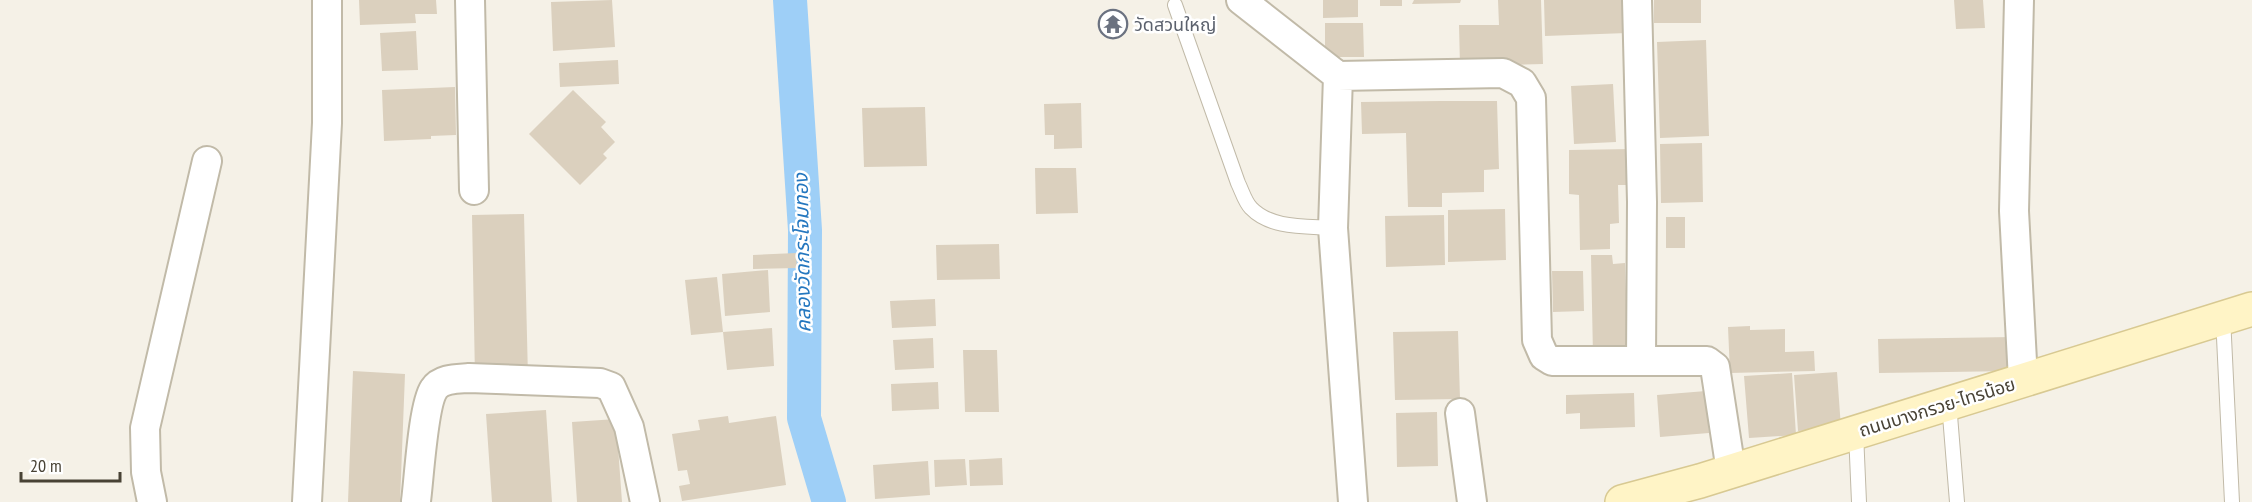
<svg xmlns="http://www.w3.org/2000/svg" width="2252" height="502" viewBox="0 0 2252 502" font-family="'PT Sans Narrow','Noto Sans Thai',sans-serif">
	<rect width="100%" height="100%" fill="#f5f1e7"/>
	<g fill="none" stroke-linecap="round" stroke-linejoin="round">
		<path stroke="#9ecff7" stroke-width="34" d="M790,0L805,230L804,418L829,502"/>
	</g>
	<path fill="#dbd0be" d="M359,0H436L437,14H415L416,23L360,25Z
		M612,0L615,47L553,51L551,2Z
		M1323,0H1358V17L1323,18Z
		M1380,0H1402V6H1380Z
		M1414,0H1461L1460,3L1412,4Z
		M1498,0H1541L1543,64L1460,66L1459,25H1499Z
		M1544,0H1626L1627,33L1545,36Z
		M1654,0H1701V23H1654Z
		M1954,0H1983L1985,28L1956,29Z
		M1325,23H1363L1364,57H1325Z
		M416,31L418,70L382,71L380,33Z
		M1706,40L1709,136L1660,138L1657,42Z
		M618,60L619,84L560,87L559,63Z
		M1613,84L1616,142L1574,144L1571,86Z
		M455,87L456,135L431,136V139L384,141L382,90Z
		M573,90L606,122L601,127L615,142L603,154L607,158L580,185L529,134Z
		M1440,101H1497L1499,169L1484,170V192L1442,193V207H1408L1406,133L1362,134L1361,102Z
		M1081,103L1082,148L1054,149V135H1045L1044,104Z
		M925,107L927,166L864,167L862,108Z
		M1702,143L1703,202L1661,203L1660,144Z
		M1632,149V185H1618L1619,223L1610,224V249L1580,250L1579,195L1569,194V150Z
		M1035,168H1076L1078,213L1036,214Z
		M1505,209L1506,260L1448,262V210Z
		M524,214L528,377L475,378L472,215Z
		M1444,215L1445,265L1386,267L1385,216Z
		M1666,217H1685V248H1666Z
		M999,244L1000,279L937,280L936,245Z
		M796,253L797,268L753,269V255Z
		M1591,255H1612L1613,264L1625,263L1628,354L1593,356Z
		M768,270L770,312L725,316L722,274Z
		M1552,271H1583L1584,311L1553,312Z
		M717,277L723,332L691,335L685,280Z
		M935,299L936,326L892,328L890,301Z
		M1750,326V330L1785,329V352L1814,351L1815,371L1730,373L1728,327Z
		M772,328L774,366L727,370L723,332Z
		M1458,331L1460,399L1395,400L1393,332Z
		M2014,337V371L1879,373L1878,339Z
		M933,338L934,368L895,370L893,340Z
		M963,350H997L999,412H965Z
		M353,371L405,374L400,502H348Z
		M1837,372L1841,428L1798,431L1794,375Z
		M1792,373L1796,435L1749,438L1744,376Z
		M938,382L939,409L892,411L891,384Z
		M1706,391L1709,433L1660,437L1657,395Z
		M1634,393L1635,427L1580,429V413L1566,414V395Z
		M546,410L552,502H492L486,414Z
		M1437,412L1438,466L1397,467L1396,413Z
		M728,416L729,423L776,416L786,485L682,501L679,486L690,484L687,470L678,471L672,434L700,430L698,420Z
		M616,419L622,502H577L572,422Z
		M1002,458L1003,485L970,486L969,460Z
		M965,459L967,485L935,487L934,460Z
		M928,461L930,495L875,499L873,465Z"/>
	<g fill="none" stroke-linecap="round" stroke-linejoin="round">
		<g stroke="#c1baa8" stroke-width="16">
			<path id="service" d="M1175,5L1238,183C1242,191 1245,202 1251,208C1271,229 1306,226 1333,228
				M2223,317L2232,502
				M1949,403L1957,502
				M1856,433L1859,502"/>
		</g>
		<g stroke="#c1baa8" stroke-width="32">
			<path id="minor" d="M470,0L474,190
				M1241,0L1338,76L1503,73L1522,83L1531,98L1537,340L1544,356L1552,361H1707L1715,367L1731,471
				M1637,0L1642,202L1641,361
				M2019,0L2014,211L2023,380
				M1338,76L1333,228L1353,502
				M1460,413L1472,502
				M416,501C419,479 423,405 434,389C441,378 458,379 469,378L600,383L611,387L629,427L645,502
				M152,502L146,472L145,428L207,161
				M307,502L327,123V0"/>
		</g>
		<g stroke="#d8c992" stroke-width="36">
			<path id="secondary" d="M1622,502L1700,481L2252,309"/>
		</g>
		<use href="#service" stroke="#fff" stroke-width="14"/>
		<use href="#minor" stroke="#fff" stroke-width="28"/>
		<use href="#secondary" stroke="#fff4c6" stroke-width="33"/>
	</g>
	<defs>
		<g id="temple-ring" transform="scale(1.5)"><circle r="9.5" fill="#fff" stroke="#6b7280" stroke-width="1.5"/><path d="M0-6L5-2H3V0L6.5 2.5H4V6H1.5V3h-3V6H-4V2.5H-6.5L-3 0V-2H-5Z" fill="#6b7280"/></g>
	</defs>
	<g fill-rule="evenodd">
		<use href="#temple-ring" x="1113" y="24"/>
	</g>
	<g text-anchor="middle" dominant-baseline="central" stroke-width="5" stroke-linejoin="round" paint-order="stroke">
		<g font-size="18" fill="#5b616d" stroke="#fff" text-anchor="start">
			<text x="1134" y="24">วัดสวนใหญ่</text>
		</g>
		<g font-size="18" fill="#484235" stroke="#fff">
			<text transform="translate(1937 407) rotate(-17)">ถนนบางกรวย-ไทรน้อย</text>
		</g>
		<g font-size="20" font-style="italic" fill="#2477bf" stroke="#fff">
			<text transform="translate(802 253) rotate(-91)">คลองวัดกระโจมทอง</text>
		</g>
	</g>
	<path d="M21 472v9h99v-9" fill="none" stroke="#484235" stroke-width="3"/>
	<text x="30" y="472" font-size="18" fill="#484235" stroke="#ffffff" stroke-width="4.5" paint-order="stroke">20 m</text>
</svg>
